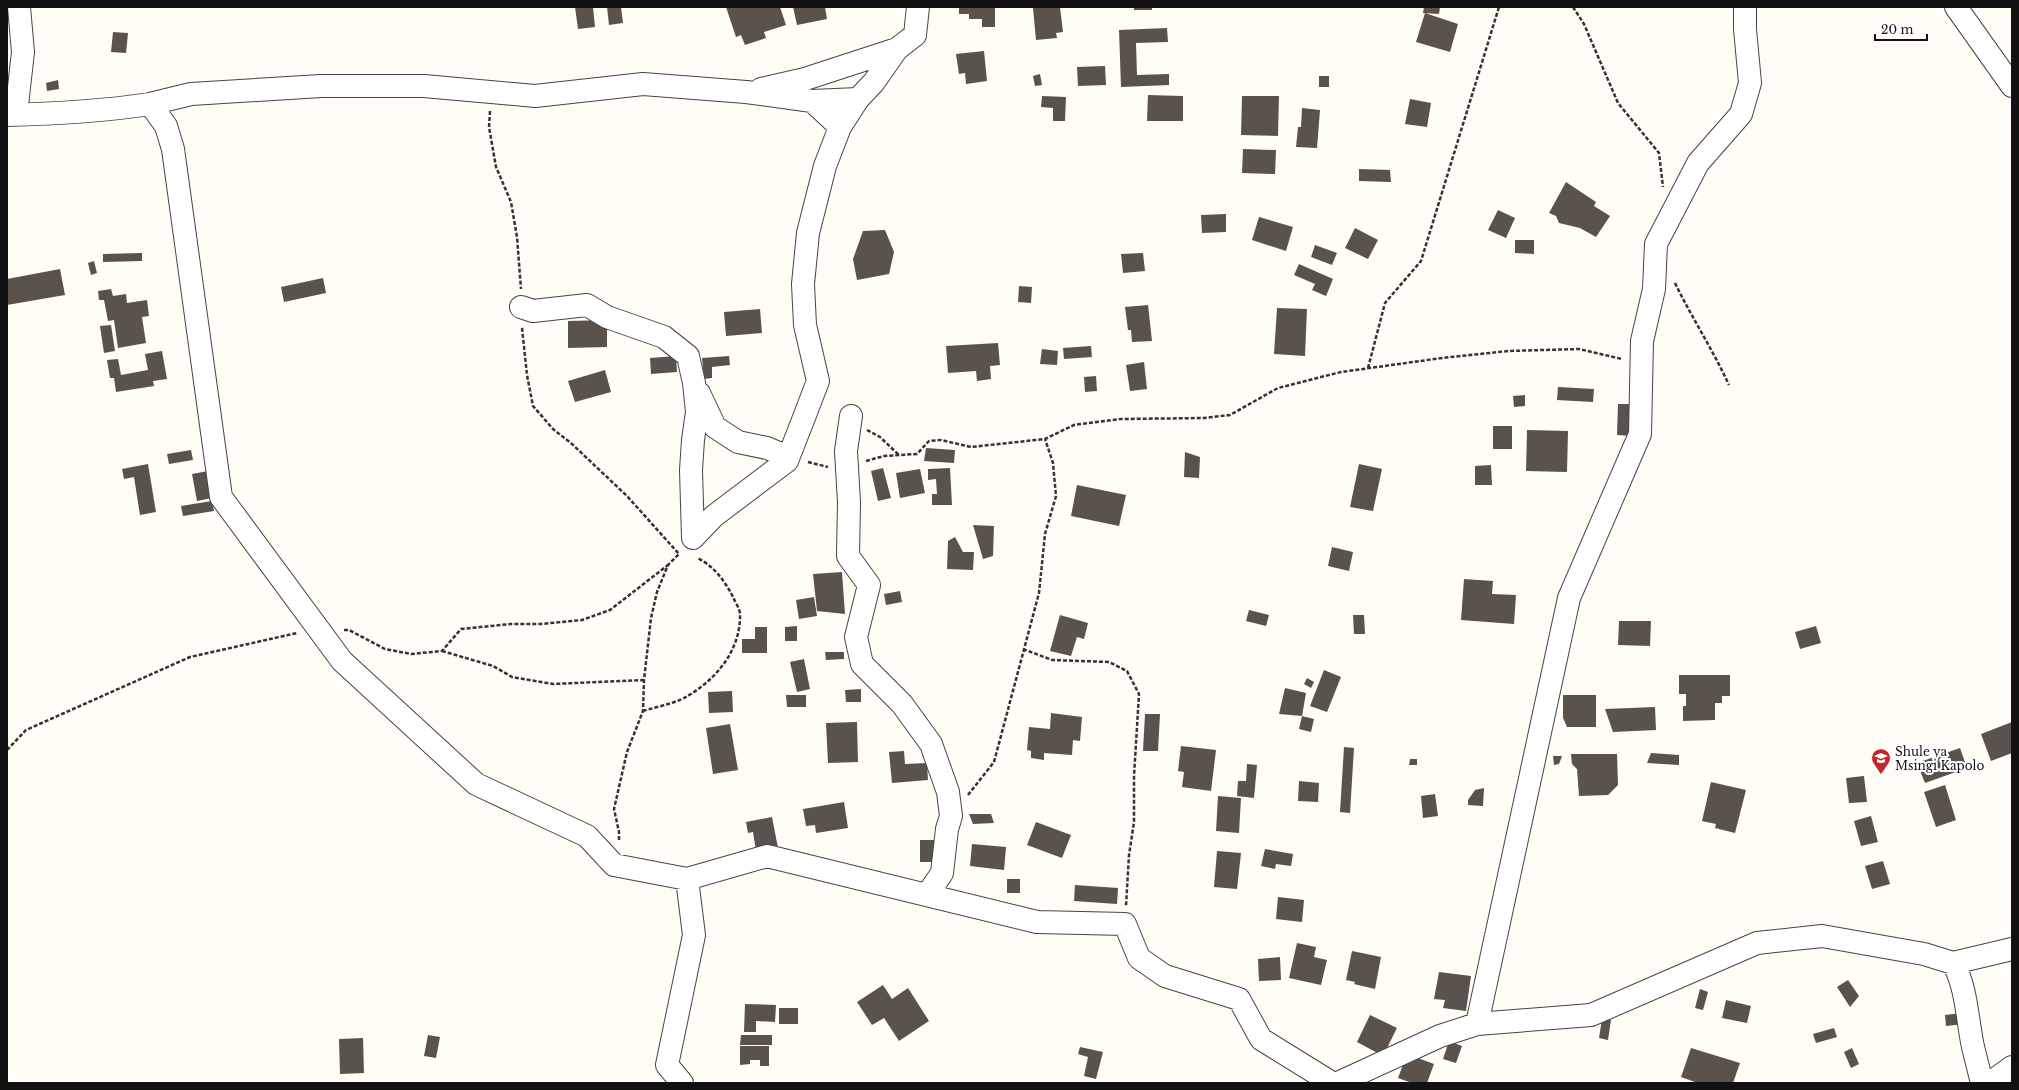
<svg xmlns="http://www.w3.org/2000/svg" width="2019" height="1090" viewBox="0 0 2019 1090" font-family="'Libre Baskerville',serif">
	<rect width="100%" height="100%" fill="#fffdf5"/>
	<path fill="#5a524d" d="M575,7H593L595,27L578,29Z
		M607,7H621L623,23L609,25Z
		M726,7H780L786,25L764,32L766,38L745,45L741,35L736,37Z
		M793,7H825L827,19L797,25Z
		M959,7H995V27H982V19H969V14H959Z
		M1038,7H1060L1063,32L1056,33L1057,38L1036,40L1033,8Z
		M1134,7H1152V10H1134Z
		M1424,7H1440L1439,14L1423,13Z
		M1425,13L1458,24L1450,52L1416,42Z
		M1167,28L1168,42L1136,43L1137,75L1169,74V85L1121,87L1119,30Z
		M113,32L128,33L126,53L111,52Z
		M984,51L987,81L966,84L965,73L959,74L956,54Z
		M1105,66L1106,85L1078,86L1077,67Z
		M1040,74L1042,85L1035,86L1033,76Z
		M1319,76H1329V87H1319Z
		M58,80L59,89L47,91L46,83Z
		M1148,95L1183,96V121H1147Z
		M1042,96L1066,97L1065,121H1053V108L1041,107Z
		M1242,96H1279L1278,136L1241,135Z
		M1410,99L1431,103L1427,127L1405,124Z
		M1302,108L1320,110L1317,148L1296,147L1298,127H1301Z
		M1243,149L1276,150L1275,174L1242,173Z
		M1359,169L1390,170L1391,182L1359,181Z
		M1566,182L1596,202L1594,206L1610,216L1596,237L1580,228L1559,223L1556,216L1549,213Z
		M1498,210L1515,218L1506,238L1488,230Z
		M1226,214V232L1202,233L1201,215Z
		M1259,217L1293,227L1286,251L1252,240Z
		M1355,228L1378,240L1368,259L1345,248Z
		M885,230L894,252L889,274L857,280L853,259L863,231Z
		M1515,240H1534V254L1515,253Z
		M1315,245L1337,253L1332,265L1311,257Z
		M142,253V261L103,262V254Z
		M1143,253L1145,271L1123,273L1121,254Z
		M94,261L97,273L91,275L88,263Z
		M1299,264L1333,279L1326,296L1312,290L1315,284L1294,275Z
		M60,269L65,295L7,305V279Z
		M323,278L326,293L284,302L281,287Z
		M1019,286L1032,287L1031,303L1018,302Z
		M111,289L113,296L126,294L127,303L147,300L149,316L142,317L146,343L118,348L114,320L108,321L104,300H99L98,291Z
		M1148,305L1152,341L1132,342L1131,330H1128L1125,307Z
		M1277,308L1307,309L1305,356L1274,354Z
		M760,309L762,333L726,336L724,312Z
		M607,320V347L568,348V321Z
		M111,325L115,351L104,353L100,326Z
		M998,343L1000,365L990,366L991,379L977,381L976,371L948,373L946,346Z
		M1091,346L1092,357L1064,359L1063,348Z
		M1042,349L1058,351L1057,365L1040,364Z
		M162,351L167,379L153,381L154,386L116,392L114,378H110L107,360L118,359L121,375L148,370L145,354Z
		M676,356L677,372L651,374L650,358Z
		M729,356L730,365L712,367V378L704,379L702,358Z
		M1144,362L1147,389L1130,391L1126,365Z
		M605,370L611,392L575,402L568,381Z
		M1096,376L1097,391L1085,392L1084,377Z
		M1558,387L1594,389L1593,402L1557,400Z
		M1525,395V406L1514,407L1513,396Z
		M1618,404H1633L1632,436L1617,435Z
		M1493,426H1512V449H1493Z
		M1527,430L1568,431L1567,472L1526,471Z
		M926,448L955,450L954,463L924,461Z
		M191,450L193,460L169,464L167,454Z
		M1185,452L1200,457L1199,478L1184,477Z
		M148,464L156,512L140,515L134,477L124,479L122,469Z
		M1359,464L1382,469L1373,511L1350,507Z
		M1491,465L1492,485H1475V466Z
		M883,468L891,498L878,501L871,471Z
		M950,468L952,505H932V494H937L936,479L928,480V469Z
		M920,469L925,493L900,498L896,473Z
		M208,471L212,498L197,501L192,474Z
		M1077,485L1126,495L1119,526L1071,516Z
		M212,501L214,511L183,516L181,506Z
		M973,525L994,526L993,556L983,559Z
		M955,537L963,552H974L973,570L947,569L948,541Z
		M1332,547L1353,552L1349,571L1328,566Z
		M842,572L845,614L817,611L813,574Z
		M1464,579L1493,581L1492,594L1516,595L1514,624L1461,620Z
		M900,591L902,602L886,605L884,594Z
		M814,597L817,616L799,619L796,600Z
		M1249,610L1269,615L1266,626L1246,621Z
		M1060,615L1088,623L1084,639L1077,637L1071,656L1050,651Z
		M1353,615H1364L1365,634H1354Z
		M1619,621H1651L1650,646L1618,645Z
		M797,626V641H785V627Z
		M1816,626L1821,643L1800,649L1795,632Z
		M755,627H767V653H742V639H755Z
		M825,652H844V659L826,660Z
		M804,659L810,689L797,692L790,662Z
		M1324,670L1341,677L1327,712L1310,706Z
		M1679,675H1730V696H1722V703H1715V720L1683,721V706H1686V694H1679Z
		M1307,678L1314,682L1311,688L1304,684Z
		M1285,688L1306,693L1302,716L1314,719L1311,732L1299,729L1302,716L1279,714Z
		M861,689V702H846L845,690Z
		M732,691L733,712L709,713L708,692Z
		M786,695H806V707H787Z
		M1563,695H1596V727H1567L1563,718Z
		M1655,707L1656,730L1613,732L1605,709Z
		M1051,713L1082,717L1080,741L1073,740L1072,755L1044,753V760L1031,758V751L1027,750L1029,727L1050,729Z
		M1145,714H1160L1158,751H1143Z
		M857,722L858,762L828,763L826,723Z
		M2012,722V753L1991,761L1981,734Z
		M730,724L738,770L713,774L706,728Z
		M1181,746L1216,750L1211,791L1182,787L1184,772L1178,771Z
		M1344,747L1354,748L1350,813L1340,812Z
		M1960,748L1967,768L1925,783L1917,763Z
		M904,751L905,764L927,763L928,780L892,783L889,752Z
		M1651,753L1679,755V765L1647,763Z
		M1571,754H1617L1618,785L1608,795L1579,796L1577,769L1572,764Z
		M1553,756H1562L1559,764L1554,765Z
		M1410,759H1417V765H1409Z
		M1247,764L1257,765L1254,798L1237,796L1238,781H1246Z
		M1864,776L1867,802L1849,803L1846,778Z
		M1299,781L1319,783L1318,802L1298,801Z
		M1711,782L1746,790L1735,833L1715,828L1716,824L1702,821Z
		M1945,785L1956,820L1936,827L1924,792Z
		M1484,788L1483,806L1468,805V800L1475,790Z
		M1435,794L1438,816L1423,818L1421,796Z
		M1218,796L1241,798L1239,833L1216,831Z
		M844,802L848,828L816,833L815,825L806,826L803,809Z
		M969,814H991L994,823L973,824Z
		M1871,816L1878,842L1861,846L1854,821Z
		M772,817L778,848L756,851L753,832L748,833L746,822Z
		M1036,822L1071,835L1062,858L1027,845Z
		M920,840H941V862H920Z
		M972,844L1006,847L1004,870L970,866Z
		M1265,849L1293,854L1291,866L1276,864L1275,869L1261,866Z
		M1217,851L1241,853L1237,889L1214,887Z
		M1883,861L1890,884L1872,889L1865,866Z
		M1007,879H1020V893H1007Z
		M1075,885L1118,888L1117,904L1074,901Z
		M1278,897L1304,900L1302,922L1276,919Z
		M1297,943L1316,947L1314,957L1327,960L1321,985L1289,978Z
		M1352,951L1381,957L1375,989L1354,984L1355,982L1346,980Z
		M1280,957L1281,980L1259,981L1258,959Z
		M1439,972L1471,976L1466,1011L1443,1008L1445,1000L1434,999Z
		M1848,980L1859,996L1850,1007L1837,987Z
		M883,985L892,999L908,988L929,1021L899,1041L884,1018L872,1025L857,1002Z
		M1700,989L1708,992L1703,1010L1695,1008Z
		M1726,1000L1751,1006L1747,1023L1722,1018Z
		M745,1004L776,1005L775,1022L756,1021V1032H744Z
		M779,1008H798V1024H779Z
		M1962,1013L1964,1024L1946,1026L1945,1015Z
		M1370,1015L1397,1028L1383,1056L1357,1042Z
		M1602,1019L1611,1020L1608,1040L1599,1038Z
		M1834,1028L1837,1037L1816,1043L1813,1034Z
		M428,1035L440,1037L436,1058L424,1056Z
		M741,1035H772V1045H740Z
		M363,1038L364,1073L340,1074L339,1039Z
		M1449,1041L1462,1046L1456,1063L1443,1059Z
		M740,1046H769V1066H760V1060H750V1064L740,1065Z
		M1080,1047L1103,1052L1096,1079L1084,1076L1088,1057L1078,1054Z
		M1691,1048L1740,1063L1733,1083H1695V1082L1681,1077Z
		M1852,1048L1859,1064L1851,1068L1844,1052Z
		M1407,1054L1434,1064L1427,1083H1412L1398,1078Z"/>
	<g fill="none" stroke-linecap="round" stroke-linejoin="round">
		<g stroke="#444" stroke-width="24">
			<path id="minor" d="M1956,7L2012,86
				M761,89L805,79L897,49L915,35L918,7
				M812,101L858,99L874,82L897,49
				M16,114L23,52L19,7
				M7,115C55,114 103,111 150,104
				M521,307L533,311L587,305L607,317L664,337L688,356L694,383L697,412L693,440L691,470L693,538L714,516L787,461L805,415L818,381L805,325L803,284L808,233L825,166L840,127L858,99
				M699,393L715,427L738,442L767,448L788,457
				M851,416L846,451L849,502L848,556L869,585L856,637L862,664L902,704L931,744L948,792L951,816L947,829L942,873L927,895
				M687,879L614,865L587,836L476,784L342,661L221,497L173,149L166,126L150,104L191,94L321,86H424L535,96L643,84L746,92L812,101L840,127
				M1953,963C1967,988 1967,1019 1973,1047C1976,1059 1979,1071 1982,1083
				M1477,1024L1569,598L1640,434L1642,341L1654,289L1656,244L1698,163L1741,114L1750,83L1745,29V7
				M682,1083L667,1065L694,935L687,879L767,856L1037,922L1125,924L1139,958L1165,976L1239,999L1261,1039L1332,1083
				M1338,1083L1440,1036L1477,1024L1591,1015L1757,943L1822,936L1924,954L1953,963L2012,949
				M1990,1083L2012,1067"/>
		</g>
		<path stroke="#333" stroke-width="2.5" stroke-dasharray="4 2" stroke-linecap="butt" d="M1573,7L1584,24L1618,103L1659,153L1663,187
			M490,111L489,127L496,167L511,202L517,237L521,289
			M1675,283C1692,318 1713,350 1729,385
			M522,328L527,375L533,406L553,429L572,444L627,496L679,554L668,565L657,592L651,618L644,680L643,711L627,752L614,809L619,832V841
			M1368,368L1385,303L1421,261L1499,7
			M867,430L880,437L899,455
			M866,461L884,456L917,454L929,441L941,440L971,447L1045,439L1074,425L1121,419L1204,418L1230,415L1278,388L1341,372L1442,358L1508,351L1579,349L1622,359
			M808,462L828,467
			M344,630H349L385,649L411,654L442,651L461,629L511,624H541L582,620L610,610L668,565
			M1023,649L1052,660L1109,662L1127,671L1139,694L1134,776V822L1129,855L1126,906
			M442,651L493,666L512,677L553,684L644,680
			M643,711C656,707 672,704 684,698C715,681 741,651 740,614C740,609 735,602 733,597C725,581 713,565 697,558
			M7,750L26,730L190,657L297,633
			M968,795L994,762L1039,593L1045,534L1056,496L1053,463L1045,439"/>
		<use href="#minor" stroke="#fff" stroke-width="22"/>
	</g>
	<defs>
		<g id="school-pin" transform="scale(1)"><path d="M0 17L-7.5 6A9.5 9.5 0 1 1 7.5 6Z" fill="#c4262e" stroke="#fff"/><path d="M0-5L7-2L0 1L-7-2ZM-4 1L0 2.5L4 1V4Q0 6-4 4Z" fill="#fff"/></g>
	</defs>
	<g fill-rule="evenodd">
		<use href="#school-pin" x="1881" y="758"/>
	</g>
	<g text-anchor="middle" dominant-baseline="central" stroke-width="4" stroke-linejoin="round" paint-order="stroke">
		<g font-size="12" fill="#111" stroke="#fff" text-anchor="start">
			<text x="1895" y="751">Shule ya<tspan x="1895" dy="14">Msingi Kapolo</tspan></text>
		</g>
	</g>
	<rect width="2019" height="1090" fill="none" stroke="#111111" stroke-width="16"/>
	<path d="M1875 34v6h52v-6" fill="none" stroke="#111111" stroke-width="2"/>
	<text x="1881" y="34" font-size="12" fill="#111111" stroke="#ffffff" stroke-width="3" paint-order="stroke">20 m</text>
</svg>
